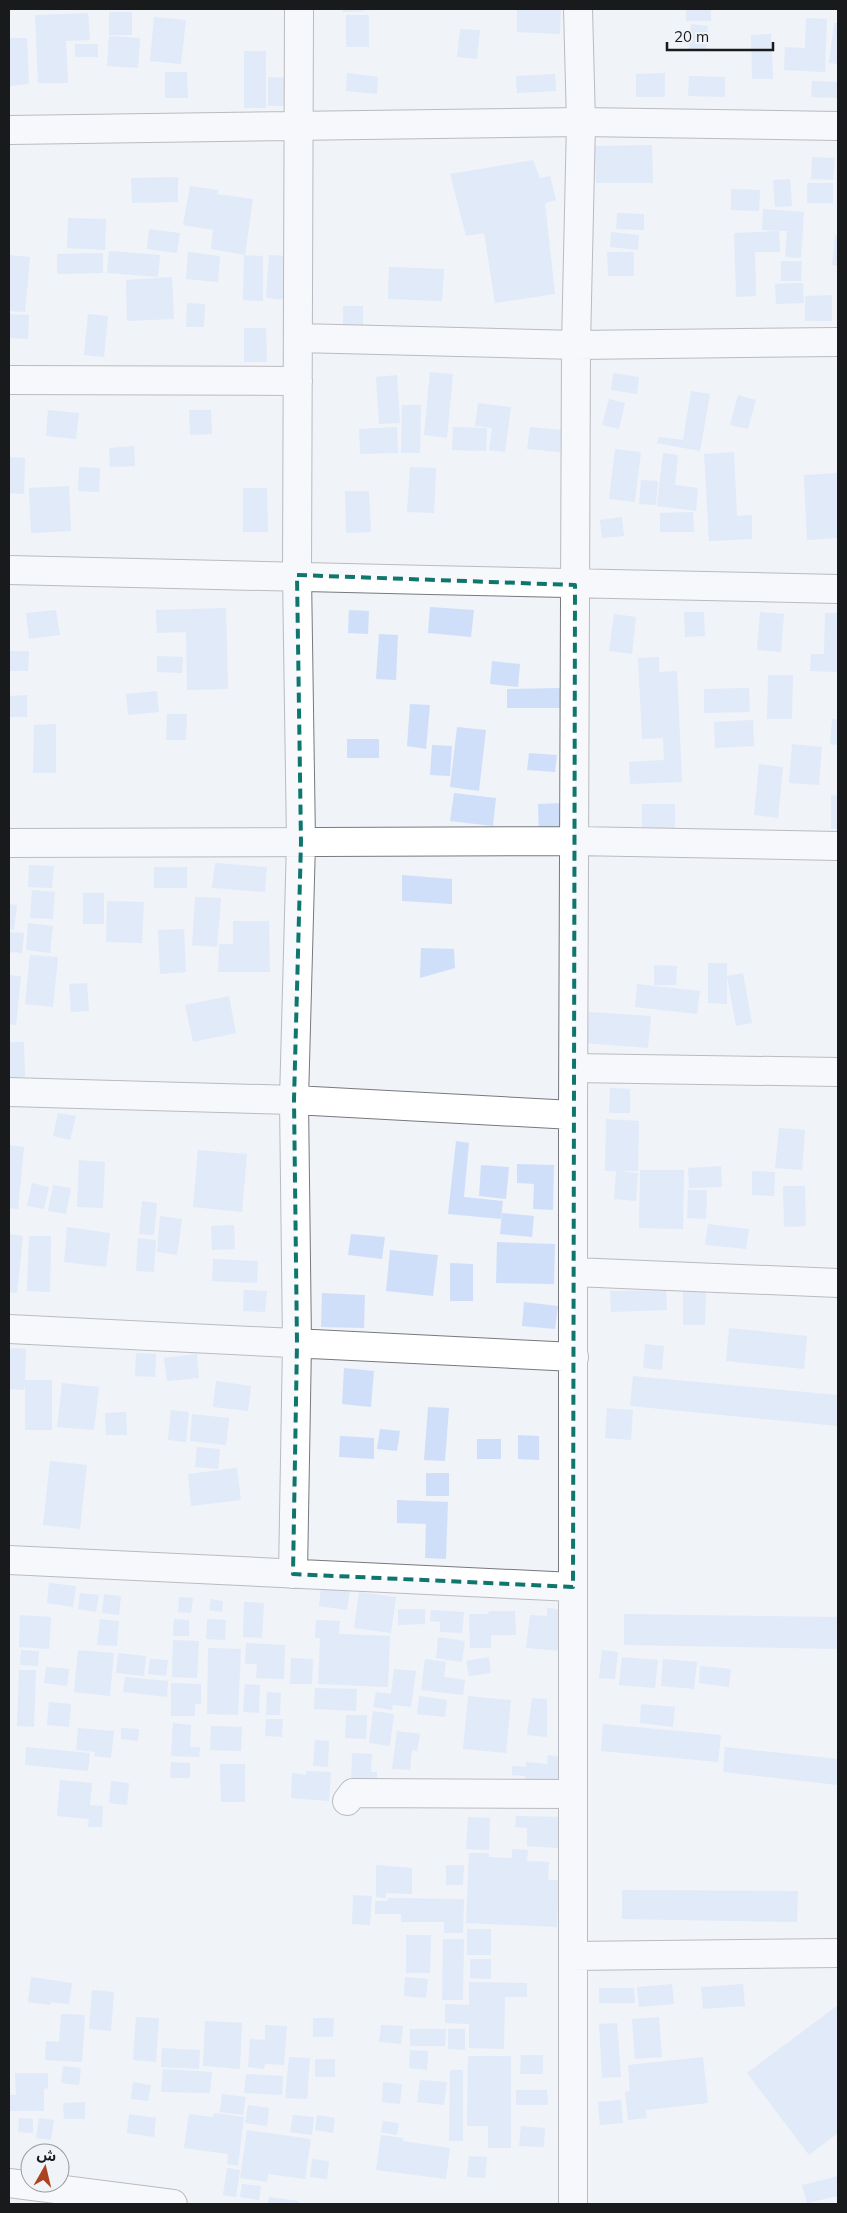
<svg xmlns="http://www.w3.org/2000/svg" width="847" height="2213" viewBox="0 0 847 2213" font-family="Mulish,'Noto Sans Arabic',sans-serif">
	<rect width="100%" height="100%" fill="#f0f3f7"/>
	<path fill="#cfdffa" d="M343,9H365V11L343,12Z
		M517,9H561L560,34L517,32Z
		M686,9H711V21H686Z
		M109,12H132V35H109Z
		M88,13L90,40L66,41L68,83H38L35,15Z
		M346,15H369V47H346Z
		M154,17L186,20L181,64L150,61Z
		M806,18L827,19L825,72L784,70L785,47L805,48Z
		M834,23H838V64L829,63Z
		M691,24L708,26L706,51L689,50Z
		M460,29L480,30L477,59L457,57Z
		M771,34L773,79H752L751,35Z
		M109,36L140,38L138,68L107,66Z
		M9,38H27L29,84L9,86Z
		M75,44H98V57H75Z
		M244,51H266V108H244Z
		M165,72H187L188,98H165Z
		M347,73L378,77L377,94L346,91Z
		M665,73V97H636V74Z
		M555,74L556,91L517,93L516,76Z
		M689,76L725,77V97L688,96Z
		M268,77L286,78L285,106H268Z
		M812,81L838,82V98L811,97Z
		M652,145L653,183H596L595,146Z
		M812,157L835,158L833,180L811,179Z
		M533,160L540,178L550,176L556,200L545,203L555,294L495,303L484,233L466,236L450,174Z
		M178,177V202L132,203L131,178Z
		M790,179L792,206L775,207L773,180Z
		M807,183H833V203H807Z
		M190,186L218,190L217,194L253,199L245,255L211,249L213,230L183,225Z
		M731,189L760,190L759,211L731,210Z
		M763,209L804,212L801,258L785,257L787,231L762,230Z
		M617,213L644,214V230L616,229Z
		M68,218L106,219L105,250L67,248Z
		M149,229L180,233L177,253L147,249Z
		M779,231L780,252H755L756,296L736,297L734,233Z
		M611,232L639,235L638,250L610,247Z
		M835,235H838V266L832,265Z
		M109,251L160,255L158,277L107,273Z
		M188,252L220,256L218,282L186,279Z
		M607,252H634V276H608Z
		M103,253V273L57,274V254Z
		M9,255L30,257L25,312L9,311Z
		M244,255L263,256V301L243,300Z
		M269,255L290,256L288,300L266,298Z
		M781,261H802L801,281H781Z
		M389,267L444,269L442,301L388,299Z
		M172,277L174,319L127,321L126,280Z
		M803,283L804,303L776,304L775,284Z
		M832,295V321H805V296Z
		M187,303L205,304L204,327H186Z
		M343,306H363V326H343Z
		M9,314L29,315L28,339L9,338Z
		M88,314L108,316L104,357L84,355Z
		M244,328H266L267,362H244Z
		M430,372L453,374L447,438L424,435Z
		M613,373L639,377L637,394L611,390Z
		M397,375L400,423L379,424L376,377Z
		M691,391L710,394L700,451L657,443L659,437L683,440Z
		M738,395L756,400L748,429L730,425Z
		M609,399L625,403L619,429L602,425Z
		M478,403L511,407L505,452L489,450L492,428L475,426Z
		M402,405H421L420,453H401Z
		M48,410L79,413L76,439L46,436Z
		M189,410H211L212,434L190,435Z
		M397,427L398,453L360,454L359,429Z
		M453,427L487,428L486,451L452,450Z
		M530,427L562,430L560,452L527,449Z
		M134,446L135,466L110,467L109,448Z
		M615,449L641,452L635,502L609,499Z
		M734,452L737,516L752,515V539L709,541L704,454Z
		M663,453L678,455L675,485L698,488L696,511L657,506Z
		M9,457L25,458L24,494L9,493Z
		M79,467L100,468L99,492L78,491Z
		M410,467L436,468L434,513L407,512Z
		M838,473V538L807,540L804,475Z
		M641,480L658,481L656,505L639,504Z
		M69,486L71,531L31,533L29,488Z
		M243,488H267L268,532H243Z
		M345,491H369L371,532L346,533Z
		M693,512L694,532H660V513Z
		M622,517L624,536L602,538L600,520Z
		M430,607L474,610L471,637L428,633Z
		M226,608L228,689L187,690L186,632L157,633L156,610Z
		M56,610L60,635L29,639L26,613Z
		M349,610L369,611L368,634L348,633Z
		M684,612H704L705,636L685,637Z
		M760,612L784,614L781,652L757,650Z
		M825,613H838V672L810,671L811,654H824Z
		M614,614L636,617L632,654L609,651Z
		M379,634L398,635L396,680L376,679Z
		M9,651H29L28,671H9Z
		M157,656L183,657L182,673L157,672Z
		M659,657V672L677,671L682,782L630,784L629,762L664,760L663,738L642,739L638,658Z
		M492,661L520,664L518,687L490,684Z
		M768,675H793L792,719H767Z
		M560,688V708H507V689Z
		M749,688L750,712L704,713V689Z
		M157,691L159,712L128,715L126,694Z
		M27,695V717H9V696Z
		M410,704L430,705L426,749L407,746Z
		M167,714H187L186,740H166Z
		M832,719L838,720V745L830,744Z
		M753,720L754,746L715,748L714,722Z
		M56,724V773H33L34,725Z
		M457,727L486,730L479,791L450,787Z
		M347,739H379V758H347Z
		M792,744L822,747L819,785L789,783Z
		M432,745L452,746L450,776L430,775Z
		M529,753L557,755L555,772L527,770Z
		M759,764L783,767L778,818L754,815Z
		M454,793L496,798L493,826L450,821Z
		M831,795L838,796V829H831Z
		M561,803L563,838L539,839L538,804Z
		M642,804H675V828H642Z
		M215,863L267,867L265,892L212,888Z
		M29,865L54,866L52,888L28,887Z
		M154,867H187V888H154Z
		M402,875L452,879V904L402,901Z
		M32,890L55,892L53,919L30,918Z
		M83,893H104V924H83Z
		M195,897L221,898L217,947L192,945Z
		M107,901L144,902L142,943L106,942Z
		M9,904L17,905L14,930L9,929Z
		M233,921H269L270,972H218L219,944H233Z
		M28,923L53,926L50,953L26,950Z
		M184,929L186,972L160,974L158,930Z
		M9,932L24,933L22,953L9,952Z
		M421,948L454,949L455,968L420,978Z
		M30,955L58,957L53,1007L25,1004Z
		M708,963H727V976L743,973L752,1023L736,1026L727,976V1004L708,1003Z
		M654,965L677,966L676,985H654Z
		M9,975L21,976L16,1025L9,1024Z
		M87,983L89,1011L71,1012L69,984Z
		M637,984L700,991L697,1014L635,1007Z
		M229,996L236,1033L193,1042L185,1005Z
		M589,1012L651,1016L648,1048L586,1043Z
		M9,1042H24L25,1077L9,1078Z
		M610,1088L630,1089V1113H609Z
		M58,1113L76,1116L70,1140L53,1136Z
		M606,1119L639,1121L638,1171H618L638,1173L636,1201L614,1199L616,1171H605Z
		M779,1128L805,1130L802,1170L775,1168Z
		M456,1141L469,1143L464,1197L503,1201L501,1219L448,1214Z
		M9,1145L24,1147L18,1209L9,1208Z
		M198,1150L247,1154L242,1212L193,1207Z
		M79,1160L105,1162L103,1208L77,1207Z
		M517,1164L554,1165L553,1210L533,1209L534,1184L517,1183Z
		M481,1165L509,1167L506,1199L479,1196Z
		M721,1166L722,1187L689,1188L688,1168Z
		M640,1170H684L683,1229L639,1228Z
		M752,1171L775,1172L774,1196L752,1195Z
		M32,1183L49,1187L44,1209L27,1206Z
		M53,1185L71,1188L66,1214L48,1211Z
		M783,1186H805L806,1226L784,1227Z
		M688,1190H707L706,1219L687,1218Z
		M142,1201L157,1203L154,1235L139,1234Z
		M502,1213L534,1216L532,1237L500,1234Z
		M160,1216L182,1219L177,1255L157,1252Z
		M708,1224L749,1229L746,1249L705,1245Z
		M234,1225L235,1249L212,1250L211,1226Z
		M67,1227L110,1233L106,1267L64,1262Z
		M9,1234L23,1236L17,1293L9,1292Z
		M351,1234L385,1237L382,1259L348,1255Z
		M29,1236H51L50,1292L27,1291Z
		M138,1238L156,1240L154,1272L136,1271Z
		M497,1242L555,1244L554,1284L496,1283Z
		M390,1250L438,1255L433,1296L386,1291Z
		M213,1259L258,1261L257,1283L212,1281Z
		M450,1263L473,1264V1301H450Z
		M244,1290L267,1291L265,1312L243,1311Z
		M666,1290L667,1310L611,1312L610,1291Z
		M683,1291L706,1292L705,1325H683Z
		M322,1293L365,1295L364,1328L321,1327Z
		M524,1302L558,1306L555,1329L522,1326Z
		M729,1328L807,1336L804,1369L726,1361Z
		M645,1344L664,1346L662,1370L643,1368Z
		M9,1348L26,1349L25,1380H52V1430H25V1383L24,1390L9,1389Z
		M136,1353L156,1354L155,1377L135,1376Z
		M197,1354L199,1378L167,1381L164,1358Z
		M344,1368L374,1371L371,1407L342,1404Z
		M633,1376L838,1395V1426L630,1406Z
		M216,1381L251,1386L248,1411L213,1407Z
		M62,1383L99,1387L94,1430L57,1427Z
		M428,1407L449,1408L445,1461L424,1460Z
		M607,1408L633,1410L631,1440L605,1438Z
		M171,1410L189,1412L186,1442L168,1440Z
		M126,1412L127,1435H106L105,1413Z
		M192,1414L229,1418L226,1445L190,1441Z
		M380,1429L400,1431L397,1451L377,1449Z
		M518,1435L539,1436V1460L518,1459Z
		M340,1436L374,1438V1459L339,1457Z
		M477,1439H501V1459H477Z
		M197,1447L220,1449L218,1469L195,1467Z
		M50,1461L87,1465L80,1529L43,1525Z
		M237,1468L241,1500L191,1506L188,1474Z
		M426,1473H449V1496H426Z
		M397,1500L448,1502L446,1559L425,1558L426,1524L397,1523Z
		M49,1583L76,1586L73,1607L47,1603Z
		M321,1587L350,1590L347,1610L319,1606Z
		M359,1592L396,1597L391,1633L354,1628Z
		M80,1593L99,1595L96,1612L78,1609Z
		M104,1594L121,1596L119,1615L102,1613Z
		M179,1597L193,1598L191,1613L178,1612Z
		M211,1599L223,1601L222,1612L209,1610Z
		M244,1602L264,1603L262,1638L243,1637Z
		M547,1608L566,1610L563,1651L526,1648L530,1615L547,1616Z
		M398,1609H425V1624L398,1625Z
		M431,1610L464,1612L462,1633L440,1632V1622L430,1621Z
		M489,1611H515L516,1635H491V1648H470L469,1614H488Z
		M624,1614L838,1617V1649L624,1645Z
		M20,1615L51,1617L49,1649L19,1647Z
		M100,1619L119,1621L117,1646L97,1645Z
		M174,1619L189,1620V1636H173Z
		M207,1619L226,1620L225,1640L206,1639Z
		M316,1620L340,1621L339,1634L390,1636L388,1687L318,1684L320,1638H315Z
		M438,1637L465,1641L462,1662L436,1658Z
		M173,1640L199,1641L197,1678L172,1677Z
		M246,1643L285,1645L284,1679L256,1678L257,1664H245Z
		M208,1648L241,1649L238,1715L207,1714Z
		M21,1650L39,1651L38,1666L20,1665Z
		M78,1650L114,1653L110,1696L74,1692Z
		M602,1650L618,1652L615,1679L599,1678Z
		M118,1653L146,1656L144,1676L116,1673Z
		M489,1657L491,1673L469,1676L466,1661Z
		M622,1657L658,1660L655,1688L619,1685Z
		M291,1658L313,1659L312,1684H290Z
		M150,1659L168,1660L166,1676L148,1674Z
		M425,1659L446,1662L444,1677L465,1680L463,1695L421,1690Z
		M663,1659L697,1662L694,1689L661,1686Z
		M700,1666L731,1669L729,1687L699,1683Z
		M46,1667L69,1669L67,1686L44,1683Z
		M394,1669L416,1671L411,1707L393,1705L392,1710L373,1707L376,1692L391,1694Z
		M19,1670H36L34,1727L17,1726Z
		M125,1677L168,1681L167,1697L123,1692Z
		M171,1683L201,1684V1704H195V1716H171Z
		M245,1684L260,1685L259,1713L243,1712Z
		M315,1688L357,1689L356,1711L314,1709Z
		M267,1692L281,1693L280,1715H266Z
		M419,1696L447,1700L445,1717L417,1714Z
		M468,1696L511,1700L506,1753L463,1749Z
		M532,1698L547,1699V1737L527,1735Z
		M49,1702L71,1704L69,1727L47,1725Z
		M641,1704L675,1707L673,1727L640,1723Z
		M373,1711L394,1714L390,1746L369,1743Z
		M346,1715H367L366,1739L345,1738Z
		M266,1719H283L282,1737L265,1736Z
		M173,1723L191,1725L190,1747H200L199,1757L171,1756Z
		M603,1724L721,1735L718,1762L601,1751Z
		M211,1726L242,1727L241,1751L210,1750Z
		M78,1728L114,1731L111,1758L94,1756L95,1752L76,1750Z
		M121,1728L139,1729L138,1741L121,1739Z
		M397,1731L420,1734L417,1751L412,1750L410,1770L392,1769Z
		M315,1740L329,1741L328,1767L313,1766Z
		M26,1747L90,1753L88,1771L25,1765Z
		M725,1747L838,1759V1785L723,1772Z
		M352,1753L372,1754L371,1772H377V1785L351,1783Z
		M548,1755L566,1757L563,1784L525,1780V1776L512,1775V1766L526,1767V1762L547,1764Z
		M171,1762L190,1763V1778H170Z
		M220,1764H245V1802H221Z
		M306,1771L331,1772L329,1801L291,1798L292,1773L306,1775Z
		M60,1780L92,1783L90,1805L103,1806L102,1827H88L89,1819L57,1816Z
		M111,1781L129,1783L127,1805L109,1803Z
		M516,1816L561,1817L559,1848L527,1846V1828L515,1827Z
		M468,1817L490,1818L489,1850L466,1849Z
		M512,1849L528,1850L527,1861L549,1862L548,1880H559L557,1927L466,1923L469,1853H489V1857L512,1858Z
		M376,1865L412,1868V1894L386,1893V1898L376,1897Z
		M446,1865H464L463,1885H446Z
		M622,1890L798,1891L797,1922L622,1919Z
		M353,1895L372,1896L370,1925L352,1924Z
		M388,1898L464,1899L463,1933H444V1922H401V1914H375V1901H388Z
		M467,1929H491V1955H467Z
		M406,1935H431L430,1973H406Z
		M443,1939H464L463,2000H442Z
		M470,1959H491V1979L470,1978Z
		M31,1977L72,1983L69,2004L51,2002L50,2005L28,2002Z
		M405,1977L428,1979L426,1998L404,1996Z
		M469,1982L527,1983V1997H505L504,2049L469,2048V2024L445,2023V2004L469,2005Z
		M672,1984L674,2004L639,2007L637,1987Z
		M743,1984L745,2006L703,2009L701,1987Z
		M599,1988H634L635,2003H599Z
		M92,1990L114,1992L111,2031L89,2029Z
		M838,2005V2133L809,2155L747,2073Z
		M61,2014L85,2015L82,2062L45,2060L46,2041L59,2042Z
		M136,2017L159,2018L156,2062L133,2060Z
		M659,2017L662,2057L635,2059L632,2019Z
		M313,2018H334L333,2037H313Z
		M205,2021L242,2023L240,2069L203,2066Z
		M617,2023L621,2077L602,2078L599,2024Z
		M265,2025L287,2026L284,2065L265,2064L264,2069L248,2067L250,2039L265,2040Z
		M381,2025L403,2026L401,2044L379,2042Z
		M410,2029H446L445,2046H410Z
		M448,2029H465V2050L448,2049Z
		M162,2048L200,2050L199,2069L161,2067Z
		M410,2050L428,2051L427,2070L409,2068Z
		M521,2055H543V2074H520Z
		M468,2056H511V2148H488V2126H467Z
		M289,2057L310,2058L307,2099L285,2098Z
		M703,2057L708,2103L646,2110L647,2118L628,2120L625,2092L630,2091L628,2065Z
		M315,2059H335V2077H315Z
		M63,2066L81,2068L79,2085L61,2083Z
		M163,2069L212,2072L210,2093L161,2092Z
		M450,2070H463V2141H449Z
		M15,2073H48V2088L44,2089V2111H9V2095H16Z
		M246,2074L283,2076L282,2095L244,2093Z
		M420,2080L447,2082L444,2105L417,2102Z
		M133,2082L151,2085L148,2101L131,2099Z
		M383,2082L402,2084L400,2104L382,2102Z
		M516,2090H547L548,2105H516Z
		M222,2094L246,2097L243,2115L220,2112Z
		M621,2100L623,2123L600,2125L598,2102Z
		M85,2102V2119H64L63,2103Z
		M248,2105L269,2108L267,2126L245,2123Z
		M214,2113L244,2117L238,2166L227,2164L228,2154L184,2148L189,2114L213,2117Z
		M129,2114L156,2118L154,2137L127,2133Z
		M293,2115L314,2117L312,2135L290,2132Z
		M317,2115L335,2118L333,2133L315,2130Z
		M19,2118L33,2119V2133L18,2132Z
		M39,2118L54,2120L51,2140L36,2138Z
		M383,2121L399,2123L397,2135L381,2132Z
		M521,2126L545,2128L544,2147L519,2146Z
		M247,2130L311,2139L305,2179L268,2174L267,2182L240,2178Z
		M381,2135L403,2138V2141L450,2148L446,2179L376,2170Z
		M469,2156L487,2157L485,2178L467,2177Z
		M312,2159L329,2161L327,2179L310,2177Z
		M227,2168L240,2170L236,2197L223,2195Z
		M838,2176V2196L807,2203L802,2185Z
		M242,2184L261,2186L259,2200L240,2197Z
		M269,2197L299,2201V2204H268Z"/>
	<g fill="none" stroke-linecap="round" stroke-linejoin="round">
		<g stroke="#77797d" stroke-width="30">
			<path id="minor" d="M9,130L581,122L838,126
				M298,338L576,345L838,342
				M9,380L298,381
				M9,570C285,575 562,585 838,589
				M9,843L575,841L838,846
				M574,1068L838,1072
				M9,1092L294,1100L573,1115
				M574,1272L838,1283
				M9,1329L574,1357
				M9,1560L573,1587
				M293,1574L297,1343L294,1100L301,842L297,575L299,9
				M347,1801L353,1793L573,1794
				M573,1956L838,1953
				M9,2183L173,2204
				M573,2204V1115L576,345L581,122L578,9"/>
		</g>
		<use href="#minor" stroke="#fff" stroke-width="28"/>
	</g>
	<path d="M0 0H847V2213H0ZM297,575L575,585L573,1587L293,1574L297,1343L294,1100L301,842Z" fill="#f0f3f7" fill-opacity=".55" fill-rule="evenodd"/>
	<path fill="none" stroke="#0f766e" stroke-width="4" stroke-dasharray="10 6" stroke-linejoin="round" d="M297,575L575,585L573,1587L293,1574L297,1343L294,1100L301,842Z"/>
	<rect width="847" height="2213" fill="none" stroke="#191a1b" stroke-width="20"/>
	<g transform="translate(45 2168) rotate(8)"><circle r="24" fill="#f0f3f7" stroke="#9a9c9f"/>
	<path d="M0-4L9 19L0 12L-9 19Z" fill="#ab4322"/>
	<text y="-8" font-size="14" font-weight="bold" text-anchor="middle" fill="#191a1b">ش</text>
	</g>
	<path d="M667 42v8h106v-8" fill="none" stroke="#191a1b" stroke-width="2.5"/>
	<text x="674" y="42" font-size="15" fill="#191a1b" stroke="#f0f3f7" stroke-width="4" paint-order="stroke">20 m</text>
</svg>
